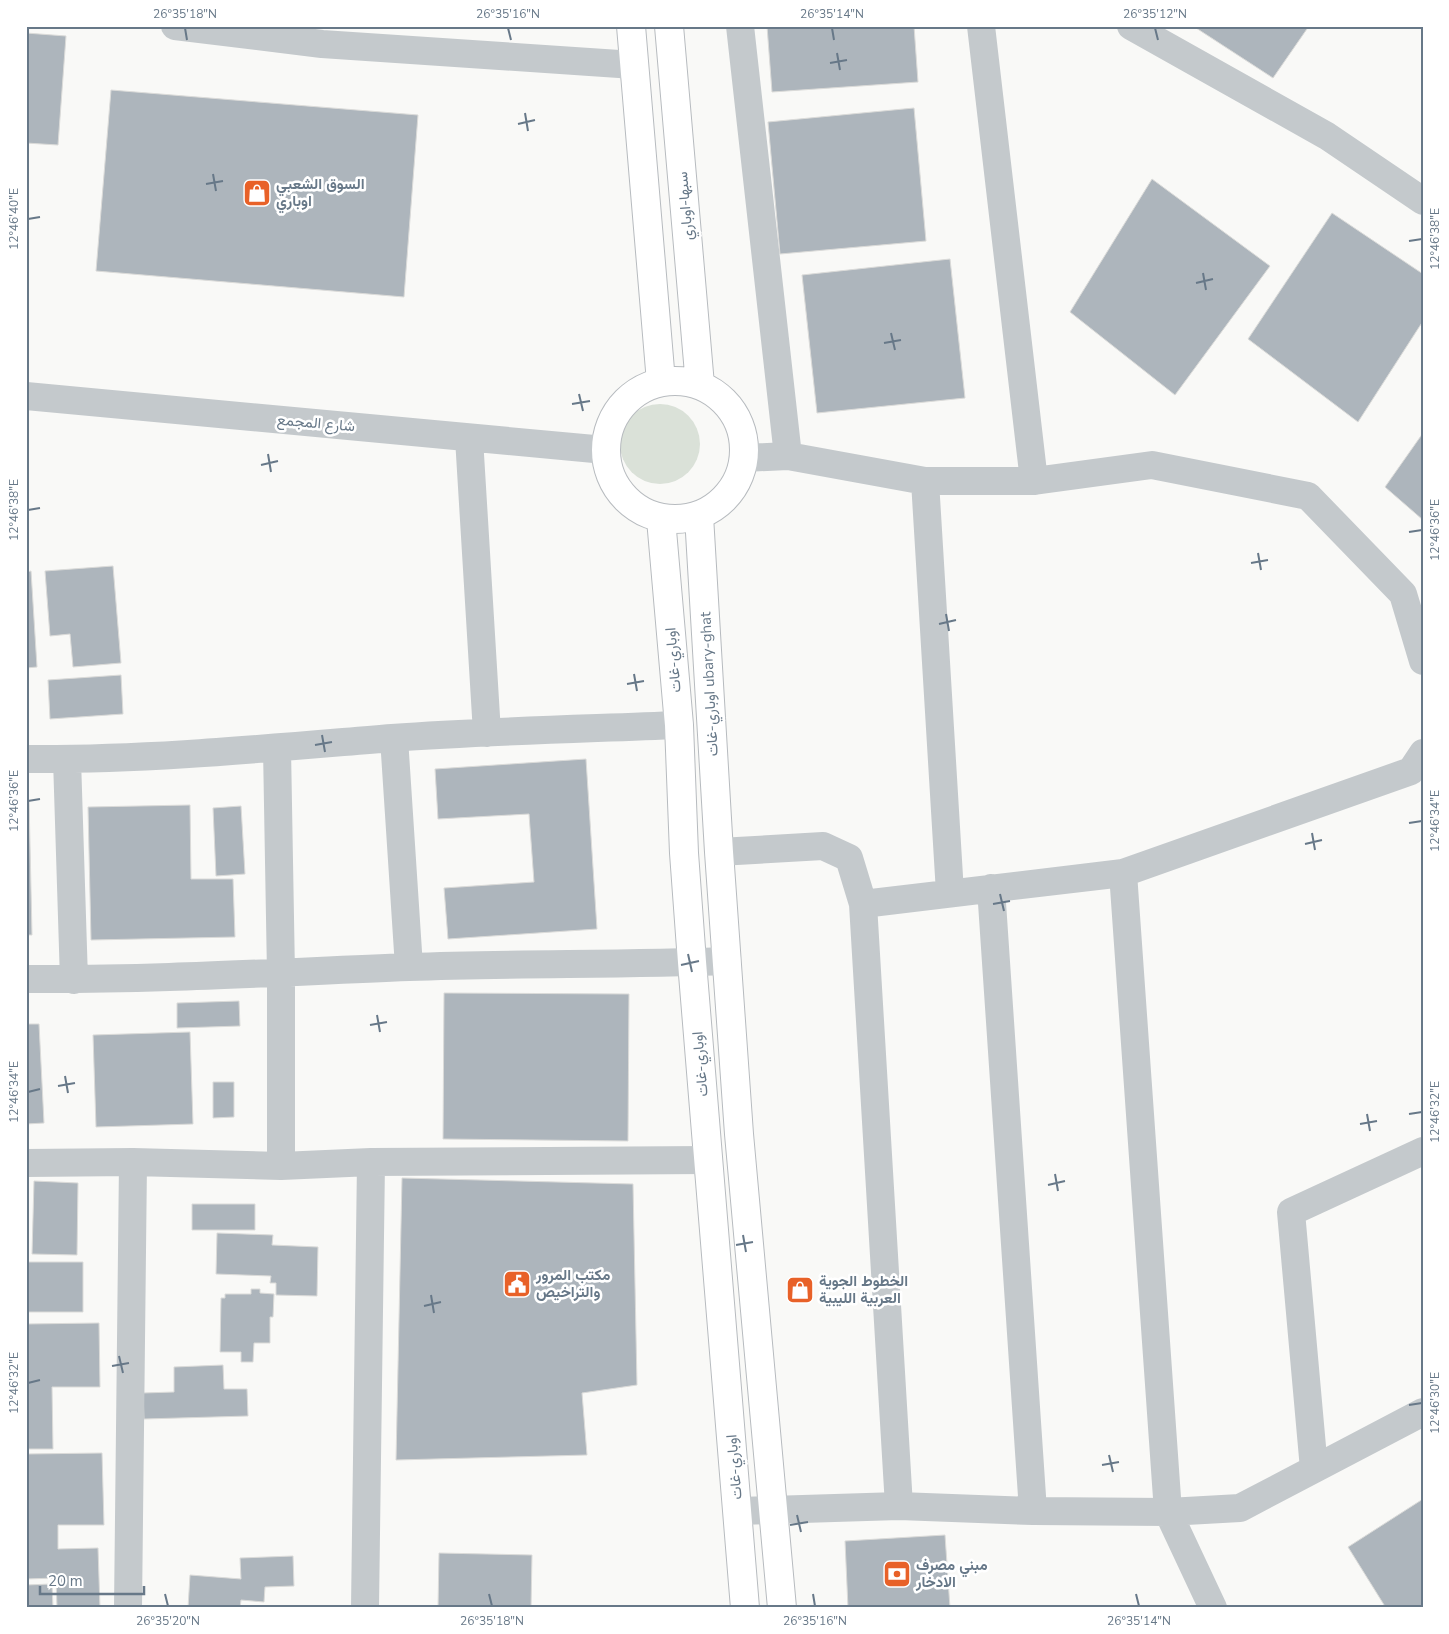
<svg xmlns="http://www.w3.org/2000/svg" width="1449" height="1634" viewBox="0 0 1449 1634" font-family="'Nunito Sans',Vazirmatn,sans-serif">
	<rect width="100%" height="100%" fill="#f9f9f7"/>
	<path fill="#dae1d8" d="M620 444a40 40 0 1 1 80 0a40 40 0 1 1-80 0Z"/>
	<path fill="#adb5bc" stroke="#dbdbd9" d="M767,26H914L918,82L772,92Z
		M1193,26H1309L1273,78Z
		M26,33L66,36L58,145L26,143Z
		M111,90L418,115L404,297L96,271Z
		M914,108L926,241L780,254L768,122Z
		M1152,179L1270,266L1175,395L1070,312Z
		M1332,213L1423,274V321L1358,422L1248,339Z
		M950,259L965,398L817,413L802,275Z
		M1423,433V520L1385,487Z
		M113,566L121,663L73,667L70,634L50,636L45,571Z
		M31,571L37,667L26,668V572Z
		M121,675L123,714L50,719L48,680Z
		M586,759L597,929L448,939L444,888L534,882L529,814L438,819L435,769Z
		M26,800H29L32,935H26Z
		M190,805L191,879H233L235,937L91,940L88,807Z
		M241,806L245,874L216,876L213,808Z
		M444,993L629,994L628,1141L443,1139Z
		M239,1001L240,1026L177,1028V1003Z
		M26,1024H39L44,1123L26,1124Z
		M190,1032L193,1124L96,1127L93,1035Z
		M213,1082H234V1117L213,1118Z
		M402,1178L633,1184L637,1385L582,1393L587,1455L396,1460Z
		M34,1181L78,1183L77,1255L32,1254Z
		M192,1204H255V1230H192Z
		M217,1233L273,1235L272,1245L318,1247L317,1296L276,1295V1283H270L271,1276L216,1274Z
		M26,1262H83V1312H27Z
		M251,1289H260V1293L274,1294L273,1317H270V1343H254L253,1362H241V1352H220L221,1298H225V1294H251Z
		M99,1323L100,1387H52L53,1449H26V1324Z
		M223,1365L224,1389H247L248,1416L144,1419L143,1393L174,1392V1367Z
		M102,1453L104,1525H58V1549L98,1548L100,1608H57L56,1578L26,1579V1454Z
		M1423,1499V1608H1386L1348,1547Z
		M945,1535L950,1608H848L845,1541Z
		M439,1553L532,1555L531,1608H438Z
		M293,1556L294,1586L265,1587L264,1602L241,1600L240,1608H188L190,1575L241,1579L240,1558Z
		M52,1584L53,1608H26V1585Z"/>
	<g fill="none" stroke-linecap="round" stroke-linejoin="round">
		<g stroke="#b7bbbf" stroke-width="30">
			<path id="highway" d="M631,26L661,382
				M669,26L700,385
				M606 450a69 69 0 1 1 138 0a69 69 0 1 1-138 0Z
				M699,516L719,852L739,1134L782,1608
				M661,519L679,725L684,853L692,962L745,1608"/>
		</g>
		<path stroke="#c4c9cc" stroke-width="28" d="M175,26L322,44L634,65
			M740,26L788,456
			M981,26L1034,481
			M1131,26L1327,136L1423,201
			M26,396L605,450
			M469,438L487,733
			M744,458L788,456L925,481H1034L1152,465L1308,496L1403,594L1423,661
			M925,481L950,893
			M394,738L409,967
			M277,748L281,974V1166
			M26,759C148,760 270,748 392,738C487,731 583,729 679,725
			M67,759L74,980
			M719,852L823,846L849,858L863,904L899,1506
			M1123,873L1168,1512L1213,1608
			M991,888L1033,1511
			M863,904L1123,873L1411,771L1423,753
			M26,979C154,980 281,972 409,967C515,963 621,965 727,961
			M26,1163L133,1162L281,1166L371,1162L707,1160
			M1314,1469L1291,1212L1423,1151
			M738,1511L899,1506L1033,1511L1168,1512L1240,1508L1423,1412
			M128,1608L133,1162
			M365,1608L371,1162"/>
		<use href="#highway" stroke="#fff" stroke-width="28"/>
	</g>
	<path fill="none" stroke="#677888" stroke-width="2" d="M185,28L187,40M508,28L511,40M832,28L834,40M1155,28L1158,40M837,53L840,70M830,63L847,60M525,113L528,131M518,124L535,120M213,174L216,191M206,184L223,181M28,219L40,217M1409,241L1422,239M1203,273L1206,290M1196,283L1213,279M891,333L895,350M884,343L901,340M579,394L583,411M572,404L590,401M268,454L271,472M261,465L278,461M28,510L40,508M1409,532L1422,530M1258,553L1261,570M1251,563L1268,560M946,614L949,631M939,624L956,620M634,674L637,691M627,684L644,681M322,735L325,752M315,745L332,742M28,801L40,799M1409,823L1422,821M1312,833L1315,850M1305,844L1322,840M1000,894L1004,911M993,904L1010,901M688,954L692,972M681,965L699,961M377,1015L380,1032M370,1025L387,1022M65,1076L68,1093M58,1086L75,1083M28,1092L40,1089M1367,1114L1370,1131M1409,1114L1422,1112M1360,1124L1377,1121M1055,1174L1058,1191M1048,1185L1065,1181M743,1235L746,1252M736,1245L753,1242M431,1295L434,1313M424,1306L441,1302M119,1356L123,1373M112,1366L129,1363M28,1383L40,1380M1409,1405L1422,1403M1109,1455L1113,1472M1102,1465L1119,1462M797,1515L801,1532M790,1525L808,1522M165,1594L168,1606M489,1594L492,1606M813,1594L815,1606M1136,1594L1139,1606"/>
	<defs>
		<g id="shop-square" transform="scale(1.4375)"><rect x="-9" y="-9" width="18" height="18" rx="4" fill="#e86128" stroke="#fff"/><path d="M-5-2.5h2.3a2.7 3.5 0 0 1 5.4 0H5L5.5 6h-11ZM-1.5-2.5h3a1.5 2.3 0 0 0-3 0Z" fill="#fff"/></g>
		<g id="civic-square" transform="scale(1.4375)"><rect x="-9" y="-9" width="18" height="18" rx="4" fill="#e86128" stroke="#fff"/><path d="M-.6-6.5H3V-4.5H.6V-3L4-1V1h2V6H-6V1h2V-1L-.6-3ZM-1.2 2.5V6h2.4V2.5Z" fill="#fff"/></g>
		<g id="bank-square" transform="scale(1.4375)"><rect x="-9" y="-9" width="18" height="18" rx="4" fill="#e86128" stroke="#fff"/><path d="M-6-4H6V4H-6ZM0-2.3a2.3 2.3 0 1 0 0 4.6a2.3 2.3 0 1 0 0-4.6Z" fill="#fff"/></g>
	</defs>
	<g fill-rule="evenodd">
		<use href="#shop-square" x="257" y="193"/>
		<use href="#civic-square" x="517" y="1284"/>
		<use href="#shop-square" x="800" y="1290"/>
		<use href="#bank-square" x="897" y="1574"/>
	</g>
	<g text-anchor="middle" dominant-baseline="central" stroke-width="5" stroke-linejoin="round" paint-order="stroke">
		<g font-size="15" font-weight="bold" fill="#677888" stroke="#fff" text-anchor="start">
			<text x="276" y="184">السوق الشعبي<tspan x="276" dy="17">اوباري</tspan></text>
			<text x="536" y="1275">مكتب المرور<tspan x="536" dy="17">والتراخيص</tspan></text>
			<text x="819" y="1281">الخطوط الجوية<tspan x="819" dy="17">العربية الليبية</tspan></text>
			<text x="916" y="1565">مبني مصرف<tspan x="916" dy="17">الادخار</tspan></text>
		</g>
		<g font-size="15" fill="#677888" stroke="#fff">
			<text transform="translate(685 206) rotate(-95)">سبها-اوباري</text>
			<text transform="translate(316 423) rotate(5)">شارع المجمع</text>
			<text transform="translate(673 660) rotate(-95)">اوباري-غات</text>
			<text transform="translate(709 684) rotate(-93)">اوباري-غات ubary-ghat</text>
			<text transform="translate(700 1064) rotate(-95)">اوباري-غات</text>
			<text transform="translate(734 1467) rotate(-95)">اوباري-غات</text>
		</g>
	</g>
	<rect width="1449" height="1634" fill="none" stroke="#ffffff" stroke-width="55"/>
	<path d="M40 1586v8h104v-8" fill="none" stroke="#677888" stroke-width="2.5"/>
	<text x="48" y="1586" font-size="15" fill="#677888" stroke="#ffffff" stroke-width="4" paint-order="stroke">20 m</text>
	<rect x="28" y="28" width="1394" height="1578" fill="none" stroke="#677888" stroke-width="2"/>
	<g font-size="12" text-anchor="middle" fill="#677888">
		<text x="185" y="18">26°35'18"N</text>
		<text x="508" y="18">26°35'16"N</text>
		<text x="832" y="18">26°35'14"N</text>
		<text x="1155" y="18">26°35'12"N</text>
		<text transform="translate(14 219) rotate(-90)" y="4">12°46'40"E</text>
		<text transform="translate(1435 239) rotate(-90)" y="4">12°46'38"E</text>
		<text transform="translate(14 510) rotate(-90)" y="4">12°46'38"E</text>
		<text transform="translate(1435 530) rotate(-90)" y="4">12°46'36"E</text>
		<text transform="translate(14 801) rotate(-90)" y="4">12°46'36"E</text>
		<text transform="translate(1435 821) rotate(-90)" y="4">12°46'34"E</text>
		<text transform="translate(14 1092) rotate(-90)" y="4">12°46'34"E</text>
		<text transform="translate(1435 1112) rotate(-90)" y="4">12°46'32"E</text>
		<text transform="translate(14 1383) rotate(-90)" y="4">12°46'32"E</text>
		<text transform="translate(1435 1403) rotate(-90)" y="4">12°46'30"E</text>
		<text x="168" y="1625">26°35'20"N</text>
		<text x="492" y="1625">26°35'18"N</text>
		<text x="815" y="1625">26°35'16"N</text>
		<text x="1139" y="1625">26°35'14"N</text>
	</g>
</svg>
